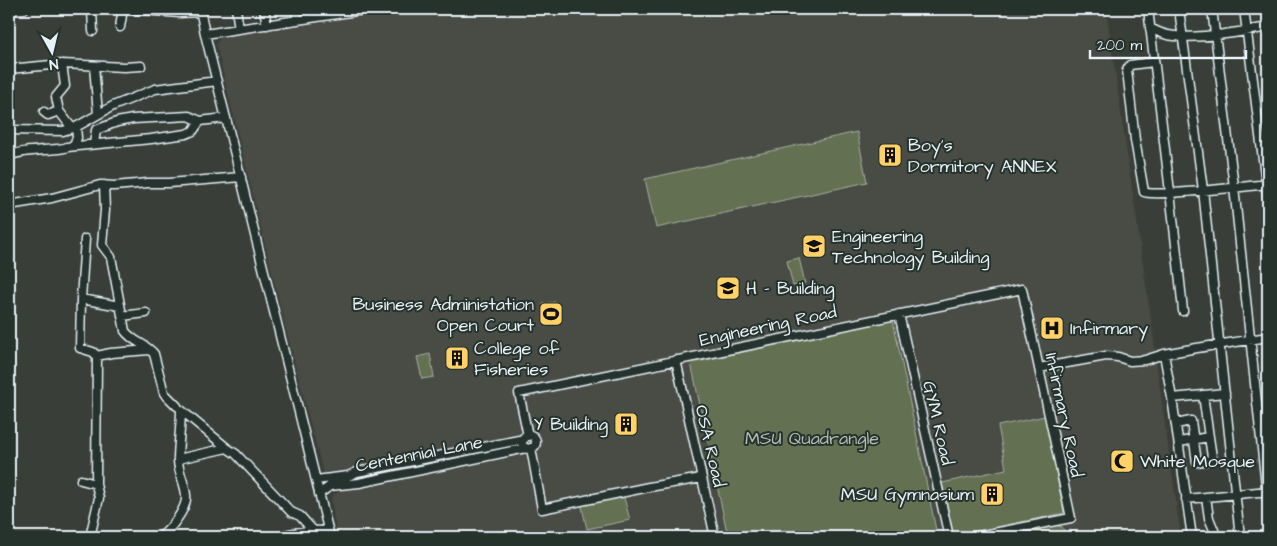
<svg xmlns="http://www.w3.org/2000/svg" width="1277" height="546" viewBox="0 0 1277 546" font-family="'Architects Daughter',sans-serif">
	<rect width="100%" height="100%" fill="#393f38"/>
	<filter id="ink" filterUnits="userSpaceOnUse"><feTurbulence type="fractalNoise" baseFrequency=".02" numOctaves="2"/><feDisplacementMap in="SourceGraphic" scale="10" xChannelSelector="R" yChannelSelector="G"/><feConvolveMatrix kernelMatrix="1 2 1 2 8 2 1 2 1" color-interpolation-filters="sRGB"/></filter>
	<g filter="url(#ink)">
		<path fill="#494b44" d="M410,9H1106L1156,354L1144,356L1145,362L1156,361L1181,537H337L331,498L334,494L350,487L348,475H324L323,472L282,314L216,44L223,34Z"/>
		<path fill="#637051" stroke="#a6b0a4" d="M857,132L867,182L656,228L645,179Z
			M799,258L805,283L793,286L787,261Z
			M555,302L558,323L547,325L543,304Z
			M893,320L937,535L928,537H728L691,363Z
			M430,354L434,377L422,379L417,357Z
			M1045,416L1064,513L954,536L942,483L1006,469L998,426Z
			M623,494L630,520L587,529L581,503Z
			M1056,525L1062,527L1068,537H995Z"/>
		<g fill="none" stroke-linecap="round" stroke-linejoin="round">
			<g stroke="#e8f1f8" stroke-width="11">
				<path id="minor" d="M92,9L93,31
					M131,9L179,13L201,12
					M200,9L205,34L330,537
					M236,9L239,29
					M264,9L267,25
					M296,9L297,20
					M1148,9C1160,109 1173,210 1183,311
					M1179,9L1203,190L1240,537
					M1212,9L1234,187L1268,505
					M1244,9L1268,199
					M9,10L24,9
					M120,27L123,9
					M1150,28C1156,31 1162,34 1168,35C1193,40 1242,32 1268,27
					M205,34L370,9
					M1153,62L1130,65L1127,70L1135,140L1144,192C1153,197 1251,186 1268,184
					M62,64L65,86L56,97L59,111L72,128
					M94,66L98,114
					M9,69L62,64L124,67L141,66
					M44,112L48,115L59,111
					M9,130L63,131L76,127L113,106L155,89L217,81
					M94,144L96,130L117,122L133,119L189,116L200,121
					M67,147L151,139L186,134L193,131L200,121L226,118
					M9,156C24,148 64,152 73,145C75,143 76,140 77,138L76,127
					M104,185L105,210L102,245L111,257L125,331C133,342 146,344 154,354L164,393L177,406
					M9,205L52,198L100,185L114,186L148,183H169L241,177
					M85,239L81,299L120,306
					M81,299L80,348L93,352L97,356
					M899,314L949,537
					M122,316L146,313
					M1164,354L1172,398
					M97,356L111,353L149,350
					M676,360L715,537
					M1039,368L1106,356L1118,357L1130,361L1145,360L1164,354L1197,348L1268,337
					M1203,395L1209,437
					M181,410L227,448
					M1176,424L1191,421L1197,462L1211,460
					M522 442a7 7 0 1 1 14 0a7 7 0 1 1-14 0Z
					M528,436L519,393L1022,289L1071,518L973,537
					M1179,442L1209,437L1212,457
					M531,448L542,509L649,487L702,478
					M178,459L227,448L236,454L291,512L300,516L319,537
					M81,480L96,484L99,498L90,537
					M316,480L348,476L357,472L524,439
					M96,484L97,356
					M319,494L330,486L359,483L526,448
					M1206,497L1209,518L1214,530L1216,537
					M1186,499L1268,491
					M160,537C170,530 188,508 186,495C185,483 179,475 178,461C178,444 181,427 181,410
					M279,537C295,531 312,530 328,531
					M1192,537L1172,398L1225,393"/>
			</g>
			<use href="#minor" stroke="#26332d" stroke-width="8"/>
		</g>
	</g>
	<defs>
		<g id="building-square" transform="scale(1.25)"><rect x="-9" y="-9" width="18" height="18" rx="4" fill="#ffd166" stroke="#26332d"/><path d="M-4-6H4V6H1V3H-1V6H-4ZM-2.5-4.3h1.7v1.8h-1.7ZM.8-4.3h1.7v1.8H.8ZM-2.5-1h1.7V.8h-1.7ZM.8-1h1.7V.8H.8Z" fill="#111"/></g>
		<g id="university-square" transform="scale(1.25)"><rect x="-9" y="-9" width="18" height="18" rx="4" fill="#ffd166" stroke="#26332d"/><path d="M0-5L7-2L0 1L-7-2ZM-4 1L0 2.5L4 1V4Q0 6-4 4Z" fill="#111"/></g>
		<g id="stadium-square" transform="scale(1.25)"><rect x="-9" y="-9" width="18" height="18" rx="4" fill="#ffd166" stroke="#26332d"/><path d="M0-5a6.5 5 0 1 0 0 10a6.5 5 0 1 0 0-10ZM-3.5-1.8h7v3.6h-7Z" fill="#111"/></g>
		<g id="hospital-square" transform="scale(1.25)"><rect x="-9" y="-9" width="18" height="18" rx="4" fill="#ffd166" stroke="#26332d"/><path d="M-5-5h3v3.5h4V-5h3V5h-3V1.5h-4V5h-3Z" fill="#111"/></g>
		<g id="mosque-square" transform="scale(1.25)"><rect x="-9" y="-9" width="18" height="18" rx="4" fill="#ffd166" stroke="#26332d"/><path d="M3.5-4.9A6 6 0 1 0 3.5 4.9A5 5 0 1 1 3.5-4.9Z" fill="#111"/></g>
	</defs>
	<g fill-rule="evenodd">
		<use href="#building-square" x="890" y="155"/>
		<use href="#university-square" x="814" y="246"/>
		<use href="#university-square" x="728" y="288"/>
		<use href="#stadium-square" x="551" y="314"/>
		<use href="#hospital-square" x="1052" y="328"/>
		<use href="#building-square" x="457" y="358"/>
		<use href="#building-square" x="626" y="424"/>
		<use href="#mosque-square" x="1122" y="461"/>
		<use href="#building-square" x="992" y="494"/>
	</g>
	<g text-anchor="middle" dominant-baseline="central" stroke-width="4" stroke-linejoin="round" paint-order="stroke">
		<g font-size="18" fill="#e8f1f8" stroke="#26332d" text-anchor="start">
			<text x="908" y="145">Boy's<tspan x="908" dy="21">Dormitory ANNEX</tspan></text>
			<text x="832" y="236">Engineering<tspan x="832" dy="21">Technology Building</tspan></text>
			<text x="746" y="288">H - Building</text>
			<text x="534" y="304" text-anchor="end">Business Administation<tspan x="534" dy="21">Open Court</tspan></text>
			<text x="1070" y="328">Infirmary</text>
			<text x="474" y="348">College of<tspan x="474" dy="21">Fisheries</tspan></text>
			<text x="608" y="424" text-anchor="end">Y Building</text>
			<text x="1140" y="461">White Mosque</text>
			<text x="974" y="494" text-anchor="end">MSU Gymnasium</text>
		</g>
		<g font-size="18" fill="#e8f1f8" stroke="#26332d">
			<text transform="translate(768 326) rotate(-12)">Engineering Road</text>
			<text transform="translate(1064 415) rotate(78)">Infirmary Road</text>
			<text transform="translate(938 423) rotate(77)">GYM Road</text>
			<text transform="translate(710 446) rotate(77)">OSA Road</text>
			<text transform="translate(419 454) rotate(-11)">Centennial Lane</text>
		</g>
		<g font-size="18" fill="#b3bdb5" stroke="#26332d">
			<text x="812" y="438">MSU Quadrangle</text>
		</g>
	</g>
	<rect width="1277" height="546" fill="none" stroke="#26332d" stroke-width="30"/>
	<rect x="15" y="15" width="1247" height="516" fill="none" stroke="#e8f1f8" stroke-width="2" filter="url(#ink)"/>
	<g transform="translate(52 52) rotate(172)" stroke="#26332d" stroke-width="4" paint-order="stroke">
	<path d="M0-4L9 19L0 12L-9 19Z" fill="#e8f1f8"/>
	<text y="-8" font-size="14" font-weight="bold" text-anchor="middle" fill="#e8f1f8">N</text>
	</g>
	<path d="M1090 50v8h156v-8" fill="none" stroke="#e8f1f8" stroke-width="2.5"/>
	<text x="1097" y="50" font-size="15" fill="#e8f1f8" stroke="#26332d" stroke-width="4" paint-order="stroke">200 m</text>
</svg>
